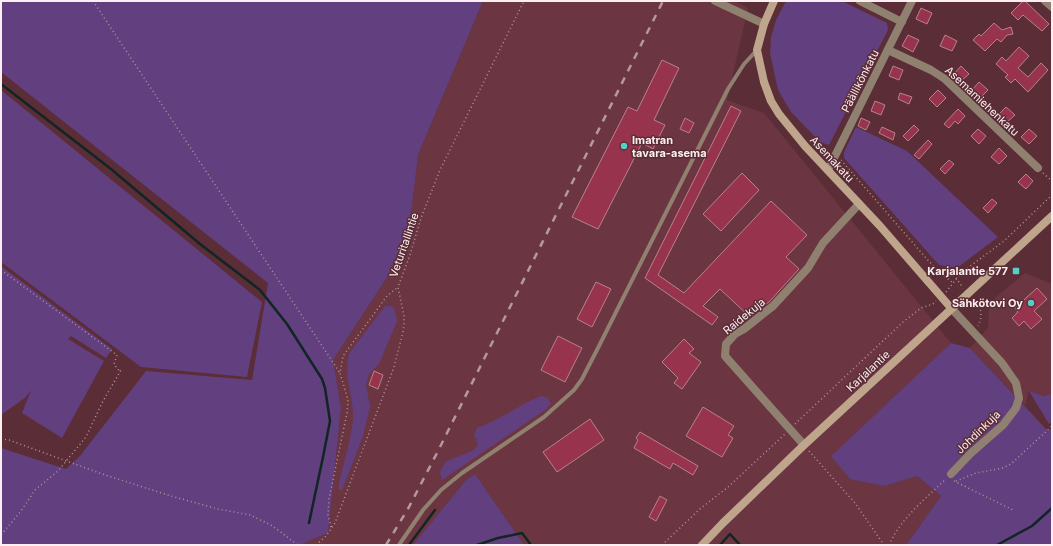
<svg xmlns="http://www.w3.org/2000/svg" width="1053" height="546" viewBox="0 0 1053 546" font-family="Inter,sans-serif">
	<rect width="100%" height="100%" fill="#5b2d36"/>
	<path fill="#6b3641" d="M483,1H734L748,8L727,100L764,113L951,343L831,456L885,486L917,476L941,496L906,545H524L475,474L466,480L413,545H303L306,542L328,533L341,409L333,360L386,279L404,242L412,207L418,155Z
		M1025,273L1052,284V394L1044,396L1029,391L1025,406L970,348L988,328L989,303Z"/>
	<path fill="#623f7e" d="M1,1H483L418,155L412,207L404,242L386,279L333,360L341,408L328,533L306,542L303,545H1V448L66,469L80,456L146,371L252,380L268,283L1,72Z
		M786,1H842L887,23L888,30L829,145L820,142L791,112L778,90L770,53L771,37L776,20Z
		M1,90L262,302L247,377L141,367L1,262Z
		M856,127L907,151L998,237L957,268L939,265L844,158V152Z
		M1,266L112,349L106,358L71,336L68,339L104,361L62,438L22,413L31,390L26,397L1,415Z
		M385,306H391L395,310L397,321L379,364L369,374L366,384L370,407L362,439L342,490H339V483C344,462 351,441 353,419C354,396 342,375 350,352Z
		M951,343L970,348L1048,431L1052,428V545H906L941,496L917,476L885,486L850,479L831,456Z
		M1029,391L1044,396L1052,394V422L1049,424Z
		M541,396L548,398L551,404L545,410L442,480L440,472L445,462L474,450L478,444L474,435L477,428C500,420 519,405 541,396Z
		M475,474L524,545H413L466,480Z"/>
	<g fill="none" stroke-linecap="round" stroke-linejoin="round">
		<path stroke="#112524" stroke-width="2.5" d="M1,84L111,169L200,244L260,290L287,324L322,379L325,388L330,421L323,457L309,523
			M409,545L435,510
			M477,545L498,538L522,533L531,545
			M720,545L730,534L740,545
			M997,545L1032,526L1052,508"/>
	</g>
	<path fill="#97334c" stroke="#b8828b" d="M1023,1H1025L1049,24L1042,31L1023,15L1018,20L1011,13Z
		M921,8L932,13L927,24L916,19Z
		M994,23L1002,30L1011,27L1013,34L1007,35L1001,42L997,39L985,51L973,40L979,34L981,36Z
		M908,35L919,40L913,52L902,46Z
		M945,35L957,41L952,51L940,46Z
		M1019,47L1029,56L1018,68L1028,77L1041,63L1048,70L1028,92L1015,79L1011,83L1005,77L1008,75L996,64L1002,57L1006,61Z
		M662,60L679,68L654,120L665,125L653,149L642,143L598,229L572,217L628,107L637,111Z
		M893,66L903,70L899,80L889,76Z
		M961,66L969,74L961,81L954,74Z
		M979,82L988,90L980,98L972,90Z
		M938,90L946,98L937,107L929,99Z
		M900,93L912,97L909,104L898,99Z
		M875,101L885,105L881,115L871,111Z
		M731,106L741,111L658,275L684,293L771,201L807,235L786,257L799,269L769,302L750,317L720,289L703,306L718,317L712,325L645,278Z
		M1006,107L1015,115L1006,123L998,115Z
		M958,109L965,116L958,124L955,121L949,128L944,124Z
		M685,118L694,123L689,133L680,129Z
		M861,118L870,122L866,130L858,126Z
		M914,125L919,130L908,141L903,136Z
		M882,127L895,133L893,140L879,133Z
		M978,129L986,136L979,144L971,136Z
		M1029,129L1037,136L1029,144L1021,137Z
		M928,140L932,144L919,159L914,155Z
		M999,148L1007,156L999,164L991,157Z
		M949,160L954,164L945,174L940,169Z
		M742,173L759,190L721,231L703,214Z
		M1026,174L1033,181L1026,189L1018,182Z
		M992,199L997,203L988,213L983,208Z
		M596,282L611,289L592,327L577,319Z
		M1037,288L1047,299L1034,311L1042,319L1031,329L1024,321L1019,326L1012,318L1018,312L1015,308Z
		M558,336L582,348L565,382L541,370Z
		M684,339L694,349L689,353L701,362L682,389L674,383L678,378L662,362Z
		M374,371L383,375L378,389L369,385Z
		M703,407L734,426L728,435L733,438L722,457L686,436Z
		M590,419L604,440L557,472L543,452Z
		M640,432L698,466L693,475L673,463L670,469L634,448L638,440L636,438Z
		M660,496L667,500L656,521L649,517Z"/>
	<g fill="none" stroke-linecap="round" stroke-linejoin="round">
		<path stroke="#b1959a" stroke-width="1.5" stroke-dasharray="1 3" stroke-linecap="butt" d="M93,1L340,373
			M841,160L926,258L939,272L953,283
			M1043,173L1052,181
			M1,270L117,355L114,364L120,372L121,369L120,372L103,401L86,437L58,471L35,490L21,511L1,535
			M956,278L963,288
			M946,292L961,273L1004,241L1052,195
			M974,300C982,309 983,315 978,326
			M795,424L903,322L921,308L933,304L936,301
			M1,439L9,440L102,474L171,496L218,509L250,515L271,525L298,545
			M809,451L855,503L884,545
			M954,481L1015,511
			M956,481L976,473L1003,468L1011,464L1052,426
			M331,527L328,515L329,499L347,413L348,400L340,373L343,356L387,296L398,287
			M316,545L326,536L335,523L394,367L403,332L404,324V316L398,287L410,255L421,218L440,170L524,1
			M662,545L701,508L727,488L785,434
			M889,545C901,518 925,499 946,479"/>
		<path stroke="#908070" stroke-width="4" d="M399,545L423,510L441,490L462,473L544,417L574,390L582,379L599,346L728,89L744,64L757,50"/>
		<path stroke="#908070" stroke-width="8" d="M715,1L764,24
			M860,1L902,22
			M1045,1L1052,7
			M888,50L931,70L945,79L1038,168
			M828,170L912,1
			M804,445L725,356L726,344L735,334L744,329L773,306L808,268L823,243L859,204
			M951,474L971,453L1003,425L1016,408L1019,398L1016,383L1002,363L951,308"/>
		<path stroke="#bea58b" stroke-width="8" d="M774,1L764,24L757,50L764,82L771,101L779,114L805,146L880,226L951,308
			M702,545L723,523L804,445L1052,216"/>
		<path stroke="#b4999e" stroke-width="2.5" stroke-dasharray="7 7" stroke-linecap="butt" d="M386,545L409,507L438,451L663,1"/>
	</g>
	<g fill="#55cec5" stroke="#5b2d36" stroke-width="1.5">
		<circle cx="624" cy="146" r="4"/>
		<rect x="1012" y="267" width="8" height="8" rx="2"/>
		<circle cx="1031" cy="303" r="4"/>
	</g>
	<g text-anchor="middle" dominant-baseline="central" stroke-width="3" stroke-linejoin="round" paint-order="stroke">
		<g font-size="11" fill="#fceff1" stroke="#5b2d36">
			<text transform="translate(860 81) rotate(-63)">Päällikönkatu</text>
			<text transform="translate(982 101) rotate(43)">Asemamiehenkatu</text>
			<text transform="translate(832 159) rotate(47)">Asemakatu</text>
			<text transform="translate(404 245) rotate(-71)">Veturitallintie</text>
			<text transform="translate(744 316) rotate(-39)">Raidekuja</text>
			<text transform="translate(868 371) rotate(-43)">Karjalantie</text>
			<text transform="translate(978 432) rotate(-44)">Johdinkuja</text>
		</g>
		<g font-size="11" font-weight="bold" fill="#fceff1" stroke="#5b2d36" text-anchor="end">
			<text x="632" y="140" text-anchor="start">Imatran<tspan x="632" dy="13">tavara-asema</tspan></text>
			<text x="1008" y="271">Karjalantie 577</text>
			<text x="1023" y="303">Sähkötovi Oy</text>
		</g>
	</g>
	<rect width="1053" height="546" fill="none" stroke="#fceff1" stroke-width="4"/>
</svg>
